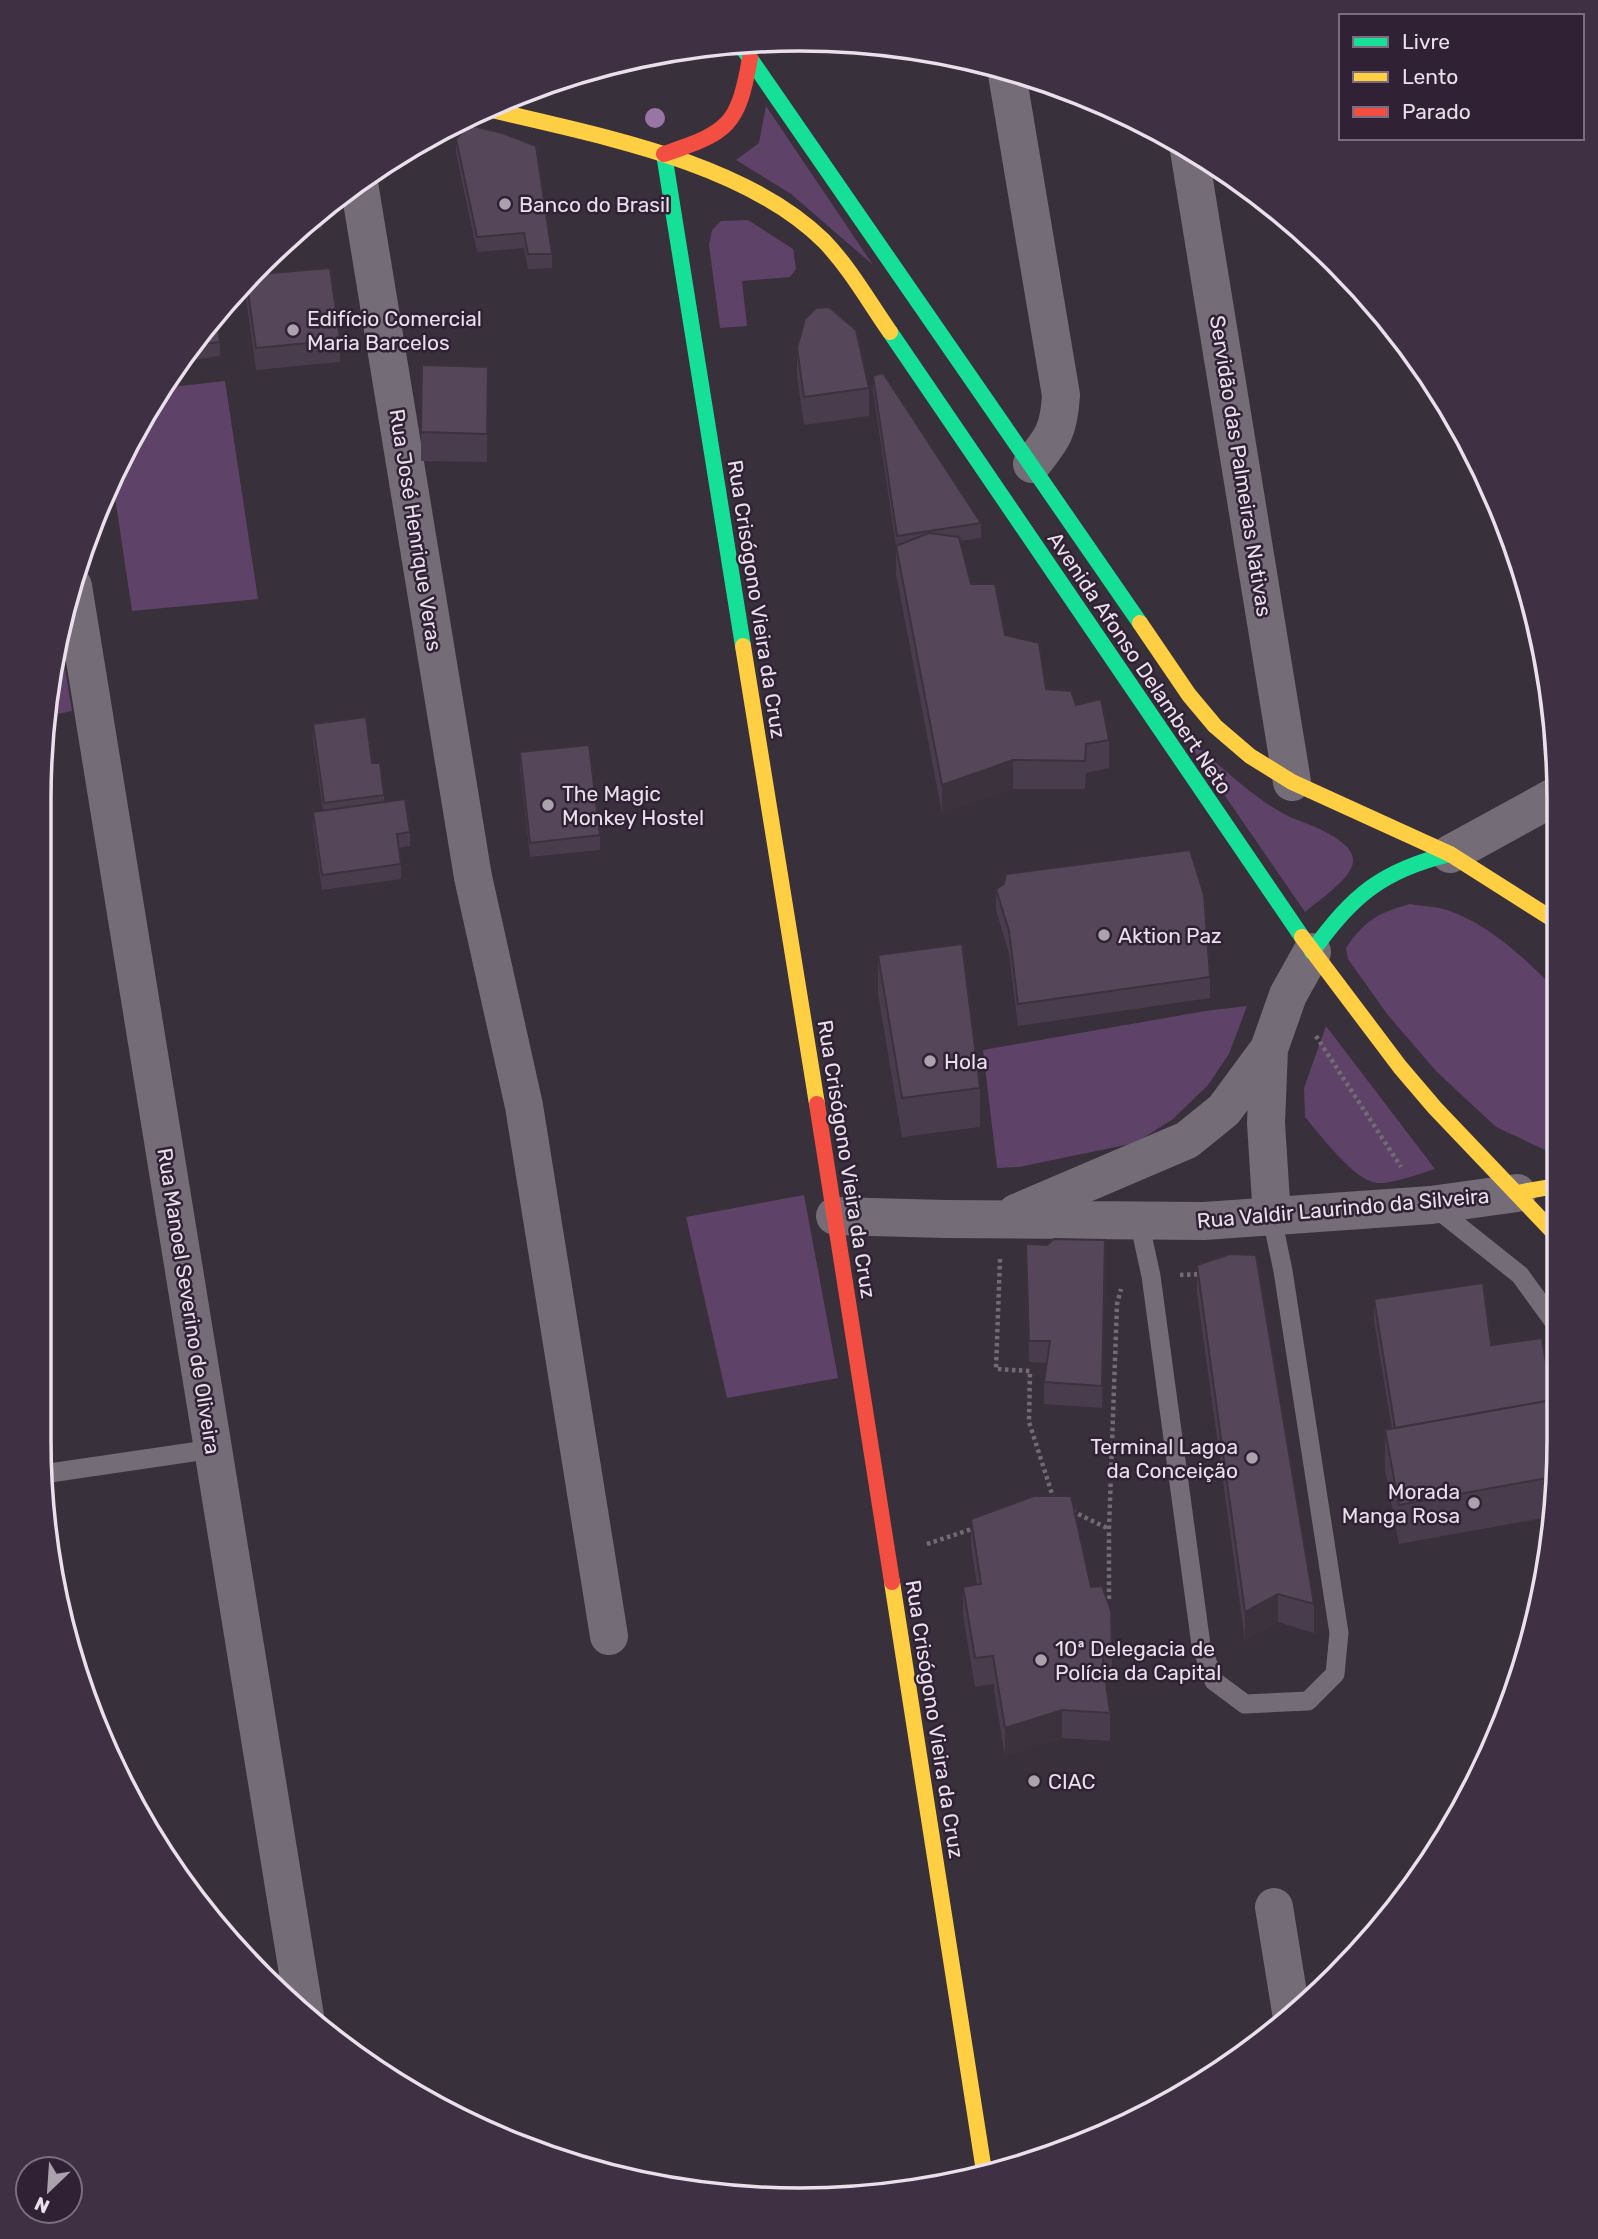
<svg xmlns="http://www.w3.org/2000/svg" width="1598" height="2239" viewBox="0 0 1598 2239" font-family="Rubik,sans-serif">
	<rect width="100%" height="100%" fill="#38303a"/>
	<path fill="#5e4267" d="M766,106L873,265L791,194L736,160L759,143Z
		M748,220L793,249L796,269L790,277L742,281L747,326L720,328L709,245L712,230L721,221Z
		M225,381L258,599L132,611L112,477L141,418L162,388Z
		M59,632L72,711L47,716L53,650Z
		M1195,745C1225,769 1255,800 1290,817C1307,824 1356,840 1353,862C1351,879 1318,901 1305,912L1192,748Z
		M1410,904C1421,906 1433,906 1443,909C1484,920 1526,959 1555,989L1556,1149L1545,1150L1496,1127L1436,1071L1387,1014L1348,959L1346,948C1365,920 1378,913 1410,904Z
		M1247,1006L1229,1054L1208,1085L1173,1119L1135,1143L1019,1167L997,1168L983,1050L1205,1011Z
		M1326,1026L1435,1169C1419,1174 1393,1184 1377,1183C1354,1181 1320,1134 1305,1117L1304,1088Z
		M804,1195L838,1378L727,1398L686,1217Z"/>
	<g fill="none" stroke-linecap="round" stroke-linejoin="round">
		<path stroke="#716c73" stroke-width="4.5" stroke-dasharray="3.5 3.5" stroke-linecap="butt" d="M1316,1036L1401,1167
			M1000,1259L996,1369L1030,1371L1029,1422L1054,1500
			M1180,1275L1203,1274
			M1072,1511L1109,1529
			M927,1544L975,1528
			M1109,1599V1529L1117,1304L1121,1289"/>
		<path stroke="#746c76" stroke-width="19" d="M1432,1205L1520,1275L1557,1326
			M1139,1221L1151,1276L1201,1645L1214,1681L1245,1704L1308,1701L1335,1674L1339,1633L1283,1271L1272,1218
			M43,1474L213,1449"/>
		<path stroke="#746c76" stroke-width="38" d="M1006,68L1061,395C1059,430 1053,438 1032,464
			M1189,150L1292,782
			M359,183L473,877L524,1106L609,1636
			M73,586L305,2016
			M1450,854L1554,797
			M1269,1049L1266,1123L1272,1218
			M1016,1213L1187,1140L1224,1110L1269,1049L1288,995L1312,952
			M835,1216L945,1219L1204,1221L1431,1205L1517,1193
			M1274,1907L1292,2018"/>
		<path stroke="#16e098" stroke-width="16" d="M740,44L1140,623
			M664,154L743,646
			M890,332L1302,937
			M1312,952C1351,896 1383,870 1450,854"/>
		<path stroke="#ffcf43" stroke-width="16" d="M488,109C595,135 743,161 824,241C850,268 869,302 890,332
			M1140,623L1189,695L1215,726L1250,756L1292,782L1450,854L1554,920
			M743,646L817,1104
			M1302,937L1400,1067L1435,1108L1556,1235
			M1517,1193L1556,1186
			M892,1582L984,2171"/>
		<path stroke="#f24e42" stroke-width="16" d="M664,154C728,132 738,127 750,58
			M817,1104L892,1582"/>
	</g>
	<circle fill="#9875a4" cx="655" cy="118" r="10"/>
	<path fill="#493d4d" d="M456,139L552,254V268L528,269L524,248L477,252L456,153Z
		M322,210V229L292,233L298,227Z
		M246,279L340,340V362L256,370L246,298Z
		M216,313L220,342V356L181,362Z
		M797,348L869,388V416L804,425L797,376Z
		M422,365L488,367L487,462L421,461Z
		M873,376L981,523V538L960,541L971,584L1005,635L1046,689L1076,705L1109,740V768L1086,773L1085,789H1013L942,813L896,574V546L873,391Z
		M313,724L372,763L384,795V802L410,832V846L399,848L401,864V879L322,890L313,827V812L323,811L313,739Z
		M520,752L600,835V850L530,857L520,767Z
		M996,889L1210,977V998L1018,1026L1009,953L996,910Z
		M878,955L980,1088V1127L902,1137L878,994Z
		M1026,1244L1105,1262L1102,1408L1044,1404V1382L1047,1363L1029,1362Z
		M1197,1265L1314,1604V1633L1278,1622L1245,1640L1197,1293Z
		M1374,1299L1491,1345L1552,1400L1557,1399L1558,1489L1554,1516L1399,1544L1385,1469V1430L1392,1429L1374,1321Z
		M971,1519L1091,1587L1112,1651V1680H1105L1110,1713V1741L1062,1738L1005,1756L993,1684L975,1687L963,1615V1587L977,1585L971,1547Z"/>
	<path fill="#3c323e" d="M1013,760V789L942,813V785Z
		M1278,1594V1622L1245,1640V1612Z
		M1062,1710V1738L1005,1756V1728Z"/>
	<path fill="#554759" stroke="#3c323e" stroke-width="2" d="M469,125L502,133L536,146L552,254H528L524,233L477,237L456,139Z
		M330,268L340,340L256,348L246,278L249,275Z
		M829,307L856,330L869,388L804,397L797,348L805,319L816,308Z
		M216,313L220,342L193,345Z
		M422,365L488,367L487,434L421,432Z
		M883,373L981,523L897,536L873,376Z
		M929,533L959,537L971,584H995L1005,635L1039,643L1046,689L1071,691L1076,705L1101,699L1109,740L1086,744L1085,761L1013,760L942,785L896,546Z
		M366,717L372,763H380L384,795L324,803L313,724Z
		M589,745L600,835L530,843L520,752Z
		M405,799L410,832L397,834L401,864L322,875L313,812Z
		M1190,850L1204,895L1210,977L1018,1004L1009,931L996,889L1004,884L1006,874Z
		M962,944L980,1088L902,1098L878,955Z
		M1054,1239L1105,1240L1102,1386L1044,1382L1050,1341H1029L1026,1244L1047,1245Z
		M1230,1254L1256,1255L1314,1604L1278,1594L1245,1612L1197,1265Z
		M1483,1283L1491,1345L1542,1338L1552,1400L1395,1428L1374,1299Z
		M1557,1399L1558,1476L1399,1505L1385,1430Z
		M1034,1496H1071L1091,1587L1102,1586L1111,1611L1112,1651L1102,1652L1110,1713L1062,1710L1005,1728L993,1656L975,1658L963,1587L981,1584L971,1519Z"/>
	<g fill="#aba2ae" stroke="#302234" stroke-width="2.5">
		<circle cx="505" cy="204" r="7"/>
		<circle cx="293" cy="330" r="7"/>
		<circle cx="548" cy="805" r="7"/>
		<circle cx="1104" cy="935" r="7"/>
		<circle cx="930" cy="1061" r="7"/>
		<circle cx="1252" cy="1458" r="7"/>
		<circle cx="1474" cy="1503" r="7"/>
		<circle cx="1041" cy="1660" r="7"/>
		<circle cx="1034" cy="1781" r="7"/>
	</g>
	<g text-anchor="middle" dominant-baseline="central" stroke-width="5" stroke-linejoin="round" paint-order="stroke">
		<g font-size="21" fill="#e9e0ec" stroke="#302234" text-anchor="start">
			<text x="519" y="204">Banco do Brasil</text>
			<text x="307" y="318">Edifício Comercial<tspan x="307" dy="24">Maria Barcelos</tspan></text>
			<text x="562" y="793">The Magic<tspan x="562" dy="24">Monkey Hostel</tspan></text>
			<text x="1118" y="935">Aktion Paz</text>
			<text x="944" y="1061">Hola</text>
			<text x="1238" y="1446" text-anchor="end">Terminal Lagoa<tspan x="1238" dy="24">da Conceição</tspan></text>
			<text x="1460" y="1491" text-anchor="end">Morada<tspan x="1460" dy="24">Manga Rosa</tspan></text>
			<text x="1055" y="1648">10ª Delegacia de<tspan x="1055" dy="24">Polícia da Capital</tspan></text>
			<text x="1048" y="1781">CIAC</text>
		</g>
		<g font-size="21" fill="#e9e0ec" stroke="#302234">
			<text transform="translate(1241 466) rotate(81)">Servidão das Palmeiras Nativas</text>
			<text transform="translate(416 530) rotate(81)">Rua José Henrique Veras</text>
			<text transform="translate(757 599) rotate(81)">Rua Crisógono Vieira da Cruz</text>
			<text transform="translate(1140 663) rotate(56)">Avenida Afonso Delambert Neto</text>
			<text transform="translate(847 1159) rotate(81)">Rua Crisógono Vieira da Cruz</text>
			<text transform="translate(1343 1208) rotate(-5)">Rua Valdir Laurindo da Silveira</text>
			<text transform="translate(189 1301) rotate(81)">Rua Manoel Severino de Oliveira</text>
			<text transform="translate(935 1719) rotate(81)">Rua Crisógono Vieira da Cruz</text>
		</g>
	</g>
	<path d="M0 0H1598V2239H0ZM799 51H799A748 748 0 0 1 1547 799V1440A748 748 0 0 1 799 2188H799A748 748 0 0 1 51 1440V799A748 748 0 0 1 799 51Z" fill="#3f3143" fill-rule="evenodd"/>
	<path fill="none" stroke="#e9e0ec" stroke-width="3.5" d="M799 51H799A748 748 0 0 1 1547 799V1440A748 748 0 0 1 799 2188H799A748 748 0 0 1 51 1440V799A748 748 0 0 1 799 51Z"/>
	<rect x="1339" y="14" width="245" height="126" fill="#302234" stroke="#7a6e7e" stroke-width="2"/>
	<rect x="1353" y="37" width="35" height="10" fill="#16e098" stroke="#7a6e7e" stroke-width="2"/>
	<text x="1402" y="49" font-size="21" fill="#e9e0ec">Livre</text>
	<rect x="1353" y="72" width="35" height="10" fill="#ffcf43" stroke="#7a6e7e" stroke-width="2"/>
	<text x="1402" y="84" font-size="21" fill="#e9e0ec">Lento</text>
	<rect x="1353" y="107" width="35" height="10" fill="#f24e42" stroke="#7a6e7e" stroke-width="2"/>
	<text x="1402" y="119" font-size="21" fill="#e9e0ec">Parado</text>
	<g transform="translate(49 2190) rotate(205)"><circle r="33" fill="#302234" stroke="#7a6e7e" stroke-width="2"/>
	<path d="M0-5L12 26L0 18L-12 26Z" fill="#aba2ae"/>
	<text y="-10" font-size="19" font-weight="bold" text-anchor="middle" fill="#e9e0ec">N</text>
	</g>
</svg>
